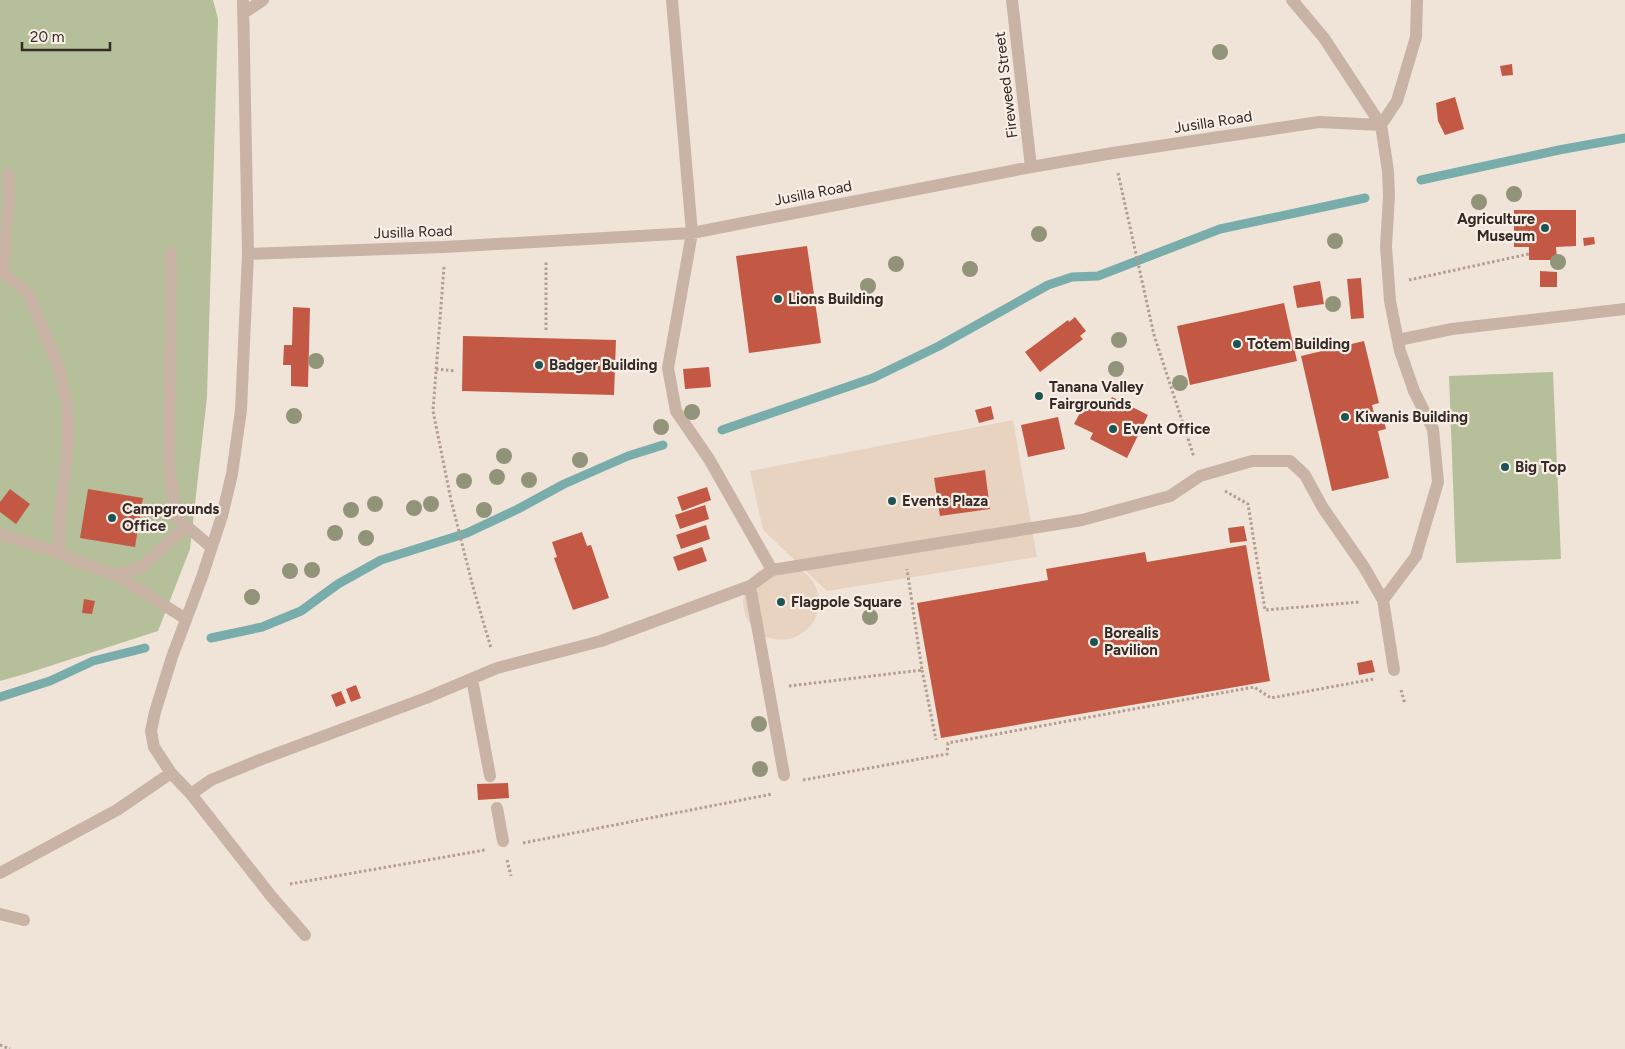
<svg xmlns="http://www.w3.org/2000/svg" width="1625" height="1049" viewBox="0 0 1625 1049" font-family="Figtree,sans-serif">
	<rect width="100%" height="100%" fill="#f0e4d9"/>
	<path fill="#b5bf9a" d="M0,0H213L218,19L207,397L190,549L158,631L25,674L0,681Z
		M1553,372L1561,559L1456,563L1449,376Z"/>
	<path fill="#e8d3c0" d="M1013,420L1037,557L827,591L763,530L750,471Z
		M743 602a38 38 0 1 1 76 0a38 38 0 1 1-76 0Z"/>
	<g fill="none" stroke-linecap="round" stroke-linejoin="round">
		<path stroke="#79adab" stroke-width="9" d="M1421,180L1559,150L1625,138
			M722,430L873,378L939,346L1048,285L1072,277L1098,276L1220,229L1365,198
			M211,638L262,627L301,611L338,584L381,560L467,533L518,509L564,484L628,456L663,445
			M0,697L50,681L93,661L145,648"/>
	</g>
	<path fill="#c35945" d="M1512,64L1513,75L1502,76L1500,66Z
		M1455,97L1464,129L1445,135L1438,121L1436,103Z
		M1514,210H1576V246L1556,247L1557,260H1529V247H1514Z
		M1594,237L1595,244L1584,246L1583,238Z
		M807,246L821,343L749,353L736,256Z
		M1540,271L1557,272V287H1540Z
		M1361,278L1364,318L1351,319L1347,279Z
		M1320,281L1324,304L1297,308L1293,286Z
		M1284,303L1297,361L1190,385L1177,326Z
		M293,307L310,308L308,387L291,386V365H283L284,345H292Z
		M1075,317L1086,331L1080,336L1083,339L1040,372L1025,352L1068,320L1069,322Z
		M463,336L616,340L614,395L462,391Z
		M1364,341L1379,403L1372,405L1375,417L1383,416L1386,429L1378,431L1389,478L1332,491L1301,356Z
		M709,367L711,387L685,389L683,369Z
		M1112,397L1148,415L1127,458L1090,439L1093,433L1074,424L1086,402L1104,411Z
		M991,406L994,419L979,423L975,410Z
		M1058,417L1065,449L1028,457L1021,425Z
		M985,470L990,509L940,516L934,478Z
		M707,487L711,500L682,511L677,497Z
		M10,489L30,504L16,524L0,512V502Z
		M88,489L143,498L135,547L80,538Z
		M705,505L709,519L680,529L675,515Z
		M706,525L710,539L681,549L676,535Z
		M1244,526L1247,541L1230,543L1228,528Z
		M582,532L587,546L591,545L609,598L573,610L554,558L557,557L552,542Z
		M1246,545L1270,681L941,738L917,603L1048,580L1046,569L1145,552L1147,562Z
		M702,547L707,561L678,571L673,557Z
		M84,599L95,601L92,614L82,613Z
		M1372,660L1375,672L1359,675L1357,663Z
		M356,685L361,698L351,702L346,689Z
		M341,691L346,703L336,707L331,695Z
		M508,783L509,798L478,800L477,784Z"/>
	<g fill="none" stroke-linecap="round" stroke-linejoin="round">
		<path stroke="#b49c90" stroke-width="3" stroke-dasharray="2.5 2.5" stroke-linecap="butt" d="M1118,173L1154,335L1194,457
			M444,267L433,411L451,500L473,587L491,648
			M1409,280L1529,254
			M546,330V261
			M436,369L456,371
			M628,369L647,368
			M1388,421L1404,417
			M1225,491L1248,504L1265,610L1360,602
			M922,670L936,740
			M789,686L922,670L907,569
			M1401,690L1405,704
			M803,780L947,754L948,743L1254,687L1271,698L1374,679
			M523,843L772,794
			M507,860L511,876
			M290,884L485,850
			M0,1045L10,1049"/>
		<path stroke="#c8b3a5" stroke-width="12" d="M243,0L248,254L241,410L232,474L222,516L202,577L172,657L155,712L151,731L154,747L171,773L191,794L271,896L305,935
			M672,0L692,233L668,368L676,411L709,459L772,570
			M1012,0L1031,167
			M1292,0L1324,38L1381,125L1388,171L1389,196L1386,246L1390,301L1400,351L1414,391L1433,429L1438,482L1416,556L1383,600
			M245,12L263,0
			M171,252L169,465L176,517L211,547
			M248,254L444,247L692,233L1031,167L1113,153L1319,122L1381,125L1397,101L1416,37L1417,0
			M0,270L29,294L59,369L68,407V445L60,513L59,553
			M3,272L9,199L8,175
			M1398,340L1452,329L1625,309
			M0,534L59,553L77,561L116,575L186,619
			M116,575L142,567L186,526
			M472,679L490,776
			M784,775L750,586L772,570L1082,520L1170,496L1200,476L1252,461H1290L1305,475L1323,508L1364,567L1383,600L1394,670
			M191,794L211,780L262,759L426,698L497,668L601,641L750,586
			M497,808L503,841
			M0,873L117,810L171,773
			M0,914L24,920"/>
	</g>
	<g fill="#929479">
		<circle cx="1220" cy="52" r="8"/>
		<circle cx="1514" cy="194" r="8"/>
		<circle cx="1479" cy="202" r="8"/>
		<circle cx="1039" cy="234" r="8"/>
		<circle cx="1335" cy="241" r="8"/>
		<circle cx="1558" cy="262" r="8"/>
		<circle cx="896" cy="264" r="8"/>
		<circle cx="970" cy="269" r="8"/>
		<circle cx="868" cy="286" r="8"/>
		<circle cx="1333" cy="304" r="8"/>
		<circle cx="1119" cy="340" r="8"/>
		<circle cx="316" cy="361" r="8"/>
		<circle cx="1116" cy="369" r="8"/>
		<circle cx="1180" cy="383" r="8"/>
		<circle cx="692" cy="412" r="8"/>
		<circle cx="294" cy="416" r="8"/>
		<circle cx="661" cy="427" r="8"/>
		<circle cx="504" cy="456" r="8"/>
		<circle cx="580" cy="460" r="8"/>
		<circle cx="497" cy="477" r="8"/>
		<circle cx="529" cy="480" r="8"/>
		<circle cx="464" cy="481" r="8"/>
		<circle cx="375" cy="504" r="8"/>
		<circle cx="431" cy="504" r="8"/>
		<circle cx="414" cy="508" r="8"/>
		<circle cx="351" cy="510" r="8"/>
		<circle cx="484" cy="510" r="8"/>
		<circle cx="335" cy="533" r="8"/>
		<circle cx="366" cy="538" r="8"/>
		<circle cx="312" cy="570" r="8"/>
		<circle cx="290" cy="571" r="8"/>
		<circle cx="252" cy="597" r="8"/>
		<circle cx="870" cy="617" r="8"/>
		<circle cx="759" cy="724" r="8"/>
		<circle cx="760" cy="769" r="8"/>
	</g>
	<g fill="#1d5454" stroke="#f8eee5" stroke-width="2">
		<circle cx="1545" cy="228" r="5"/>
		<circle cx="778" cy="299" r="5"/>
		<circle cx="1237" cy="344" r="5"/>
		<circle cx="539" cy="365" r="5"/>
		<circle cx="1039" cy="396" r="5"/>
		<circle cx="1345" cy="417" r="5"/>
		<circle cx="1113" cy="429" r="5"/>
		<circle cx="1505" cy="467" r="5"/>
		<circle cx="892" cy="501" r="5"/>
		<circle cx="112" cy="518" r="5"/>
		<circle cx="781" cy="602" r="5"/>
		<circle cx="1094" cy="642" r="5"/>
	</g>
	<g text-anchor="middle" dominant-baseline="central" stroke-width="4.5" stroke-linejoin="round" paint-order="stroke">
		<g font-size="15" fill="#342a26" stroke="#f8eee5">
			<text transform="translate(1006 85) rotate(-97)">Fireweed Street</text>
			<text transform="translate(1213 122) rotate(-9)">Jusilla Road</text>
			<text transform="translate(813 193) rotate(-11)">Jusilla Road</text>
			<text transform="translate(413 232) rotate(-2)">Jusilla Road</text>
		</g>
		<g font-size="15" font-weight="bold" fill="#342a26" stroke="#f8eee5" text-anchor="start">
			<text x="1535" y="219" text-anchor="end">Agriculture<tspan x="1535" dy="17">Museum</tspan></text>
			<text x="788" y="299">Lions Building</text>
			<text x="1247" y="344">Totem Building</text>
			<text x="549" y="365">Badger Building</text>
			<text x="1049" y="387">Tanana Valley<tspan x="1049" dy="17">Fairgrounds</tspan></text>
			<text x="1355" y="417">Kiwanis Building</text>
			<text x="1123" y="429">Event Office</text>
			<text x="1515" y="467">Big Top</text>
			<text x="902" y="501">Events Plaza</text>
			<text x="122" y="509">Campgrounds<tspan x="122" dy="17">Office</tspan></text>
			<text x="791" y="602">Flagpole Square</text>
			<text x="1104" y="633">Borealis<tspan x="1104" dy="17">Pavilion</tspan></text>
		</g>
	</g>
	<path d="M22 42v8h88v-8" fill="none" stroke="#342a26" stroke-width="2.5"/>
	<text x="30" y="42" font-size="15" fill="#342a26" stroke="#f8eee5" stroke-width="4" paint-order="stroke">20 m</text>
</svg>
